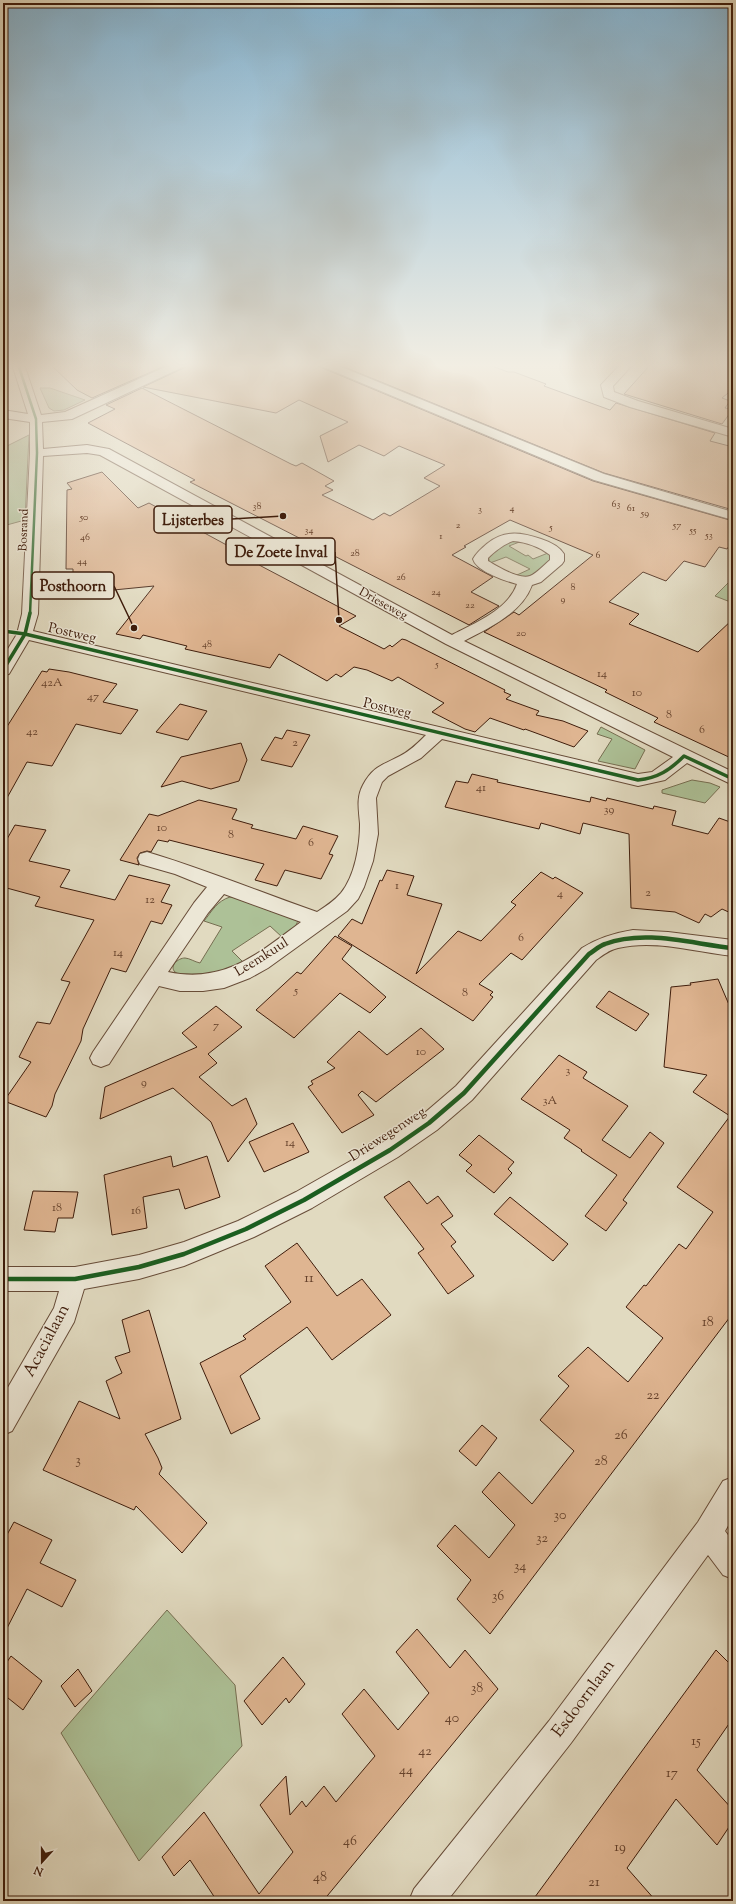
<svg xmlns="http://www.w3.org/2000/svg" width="736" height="1904" viewBox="0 0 736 1904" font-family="'Sorts Mill Goudy',serif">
	<rect width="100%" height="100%" fill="#e1dac0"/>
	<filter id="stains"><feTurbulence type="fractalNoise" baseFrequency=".005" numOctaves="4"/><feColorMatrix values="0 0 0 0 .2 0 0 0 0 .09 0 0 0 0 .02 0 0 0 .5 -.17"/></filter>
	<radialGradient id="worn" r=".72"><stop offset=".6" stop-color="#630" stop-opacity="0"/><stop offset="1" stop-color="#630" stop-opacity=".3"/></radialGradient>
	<path fill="#adc197" stroke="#766e51" d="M40,388H50L85,400L64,410L54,411L49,408Z
		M29,435L25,520L3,526V448Z
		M517,540L522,541L509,546L526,556L528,555L533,559L548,553L550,555V560C541,568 530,582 517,575L530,569L506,557L490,563L488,556L506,543Z
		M733,578V603L715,596Z
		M601,727L645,750L635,769L598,761L612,739L597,734Z
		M692,780L710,783L720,787L705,803L662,793V790Z
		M230,897H237L298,919C297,928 289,933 282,937L270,926L232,951L243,962C235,966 225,973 215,976C209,977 180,977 175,972C169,966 178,958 185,958C189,958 195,962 200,963L222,927L204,921C212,911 217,901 230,897Z
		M167,1610L235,1685L242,1746L139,1861L61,1733Z"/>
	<path fill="#dfb591" stroke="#3e1c0b" d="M50,364H169L92,398L77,390Z
		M188,364H318L320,367L593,481L733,521V540L727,549L719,547L705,567L684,561L666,581L643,572L609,602L639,614L629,624L698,652L733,619V759L654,722L658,718L605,692L607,690L484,632L514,612L519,615L593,555L510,520L464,546L466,547L452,555L493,577L471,592L499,606L469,625L190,482L195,480L88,423L115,409L106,405L142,388L291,464L296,466L302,463L334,481L325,486L333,490L322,495L373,520L384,513L390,516L440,486L424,478L445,465L399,446L384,456L359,445L328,462L320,436L348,422L299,400L276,413L143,387L186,367Z
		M337,364H487L508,372H514L546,384L544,386L610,410L616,403L715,433L710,441L733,447V510L604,473Z
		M651,364H733V389L722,398L730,401L725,408L733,409L722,424L624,394Z
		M102,472L138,508L149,503L234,549L261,566L356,616L339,626L384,649L390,645L392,647L402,639L406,640L505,690L504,692L511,695L506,699L539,711L536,715L563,721L588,731L574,747L525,729L524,730L490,718L475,732L465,729L432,712L444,703L398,677L392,681L367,670L354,667L341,677L336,674L327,681L279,654L270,668L185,649L187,646L143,635L140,639L116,634L154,586L73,594V569H66L67,490L72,489L67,483Z
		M49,669L69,672L117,684L103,702L138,710L121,734L76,724L52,766L27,762L3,805V733L42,671L47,672Z
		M180,704L207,711L188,740L156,732Z
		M287,730L310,735L292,767L261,760L275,737L282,739Z
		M241,743L247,760L239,781L211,789L182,781L161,787L181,757Z
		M472,774L498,780L497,782L590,802L591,797L606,801L607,798L653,809L654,806L676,811L672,825L708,834L719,818L733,823V914L722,909L711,917L705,914L699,923L675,912L631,908L629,834L583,823L580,834L541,823L539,829L445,807L456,781L468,783Z
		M199,800L237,809L232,819L253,825L251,828L296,839L303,826L338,836L329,854L333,855L321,879L285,870L277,886L255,880L264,864L169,840L168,842L158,840L151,852L147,851L140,853L137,858L139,865L120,860L149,814L158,816Z
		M15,825L46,830L29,861L70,870L60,887L115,900L129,875L170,885L161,902L172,905L162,924L151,921L126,972L111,968L83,1029L81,1041L55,1094L52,1106L46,1117L4,1101L31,1062L19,1057L37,1022L50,1024L70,982L61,980L94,920L35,906L40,897L3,887V846Z
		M387,870L414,876L407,895L442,904L416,974L458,931L481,941L516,905L511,902L541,872L553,879L555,877L583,893L522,960L511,953L479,984L493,992L490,995L493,997L473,1021L338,936L352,919L362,924L380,880L382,881Z
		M335,936L352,946L342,959L386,997L370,1013L340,993L294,1038L256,1010L297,972L301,974Z
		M718,979L733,1014V1313L490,1634L457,1599L471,1580L437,1546L455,1525L489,1558L515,1525L482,1492L499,1472L532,1504L574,1451L540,1420L569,1386L558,1376L588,1347L628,1382L663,1338L626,1307L644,1285L646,1286L679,1244L686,1249L713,1212L677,1187L730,1116L693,1092L707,1075L664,1067L671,987L691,985L690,983Z
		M609,991L649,1014L636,1031L596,1007Z
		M216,1006L242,1027L208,1054L217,1063L199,1077L232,1106L246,1098L257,1124L228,1162L211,1122L173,1088L100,1119L105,1087L197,1047L182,1033Z
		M421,1028L444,1049L376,1102L362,1091L358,1095L374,1115L342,1133L308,1087L313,1084L311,1081L335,1068L327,1062L359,1031L387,1055Z
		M559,1055L587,1072L583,1078L628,1106L602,1140L630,1158L650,1132L664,1143L623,1200L627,1203L606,1231L585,1216L617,1175L581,1151L582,1150L564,1138L570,1130L521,1099Z
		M293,1123L309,1152L264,1172L249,1142Z
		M479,1135L514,1162L508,1169L512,1173L494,1193L466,1171L472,1165L459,1155Z
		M171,1156L173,1167L207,1156L220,1197L185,1209L179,1189L143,1197L147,1228L112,1235L104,1175Z
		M409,1181L427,1204L438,1196L453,1216L441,1224L456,1242L451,1246L474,1276L448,1294L418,1253L424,1249L384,1197Z
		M33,1191L78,1192L73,1218H58L55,1232L24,1230Z
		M510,1197L568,1244L553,1261L494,1214Z
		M297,1243L337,1296L362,1279L391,1315L332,1360L307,1327L240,1376L260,1419L231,1434L200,1363L246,1339L243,1336L291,1302L265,1266Z
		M149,1310L181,1419L145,1434L158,1458L162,1468L159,1474L207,1523L182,1553L136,1506L134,1510L43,1470L79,1401L120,1419L106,1381L122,1373L115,1357L130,1352L122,1320Z
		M482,1425L497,1438L476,1466L459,1451Z
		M14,1522L52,1540L40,1563L76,1580L62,1607L27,1589L3,1636V1542Z
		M417,1629L450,1668L465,1650L498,1689L323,1901H217L190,1860L174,1876L162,1857L204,1812L259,1894L293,1852L260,1805L286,1776L290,1815L302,1801L306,1807L324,1786L336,1802L375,1756L342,1714L364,1689L398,1730L429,1693L396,1652Z
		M716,1650L733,1667V1718L697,1770L733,1810V1821L717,1845L676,1799L627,1868L656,1901H532Z
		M11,1656L42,1681L23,1710L3,1694V1668Z
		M283,1657L305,1684L289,1703L286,1698L262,1725L244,1701Z
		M78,1669L92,1691L75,1707L61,1686Z"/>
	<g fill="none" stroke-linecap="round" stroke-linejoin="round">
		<g stroke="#674c38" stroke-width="2">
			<path id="minor" d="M12,364H24L41,415L65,412L172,364H187L185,366L72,419L42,422L43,449L87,445L109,449L452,635C475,623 508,610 517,584C505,581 476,571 473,559C477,552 482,548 488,543C505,530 521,532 541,539C550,542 559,546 564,554V561L562,564L541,582L532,585C522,613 489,628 464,641L733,772V785L687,763L665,780L638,786L442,739L421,758L388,776L382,782L376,798L378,834L373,861L364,887L358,899L347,911L268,968L250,978L224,988L203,991H180L159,986L109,1064L101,1067L93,1064L90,1058L93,1052L194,903L207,887L175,874L140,864L138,859L140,854L147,852C204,869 260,892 317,912C325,907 334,901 341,893C355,876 360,845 360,824C359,810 356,798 363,785C373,766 383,765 400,756C410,751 418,743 426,735L29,640L9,674L3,675V657L17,634L22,614L30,453V422L3,418V410L28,414ZM87,453L100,455L446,644L673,757L652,772L638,774L33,631L38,614L43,456ZM513,541C526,542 540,547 550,555V560C544,565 537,573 530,576C519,580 497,566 488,561V558C495,551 504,544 513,541ZM224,894L301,922C259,953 225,984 168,972L208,913Z
				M319,364H334L604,474L733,512V520L594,480L321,366Z
				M621,364H633L613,386L614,392L638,401L733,429V437L630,407L604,397L601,385Z
				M633,930L668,932L733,940V956C696,952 655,939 618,948C609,950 603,955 596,960L472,1100L437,1130L398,1157L312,1208L254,1237L184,1266L139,1279L84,1289L74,1322L12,1431L3,1435V1396L54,1308L59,1291H3V1267H75L139,1255L184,1242L238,1221L296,1192L382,1143L421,1116L456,1086L582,948C598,938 614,933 633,930Z
				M733,1477V1517L725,1531L733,1542V1579L723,1575L708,1555L571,1743L447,1901H409L414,1889L549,1721L698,1522L723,1481Z"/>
		</g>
		<use href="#minor" fill="#ece7d6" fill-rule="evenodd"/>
		<g stroke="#ece7d6" stroke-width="4">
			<path id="cycleway-far2" d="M18,364L36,419L37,453L30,614"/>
		</g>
		<g stroke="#ece7d6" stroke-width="5.5">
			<path id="cycleway-far1" d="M3,631L25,634L638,780C658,778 670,770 684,756L733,779
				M3,670L25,634L30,613"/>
		</g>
		<g stroke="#ece7d6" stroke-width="7">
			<path id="cycleway" d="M3,1279H75L139,1267L184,1254L246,1229L304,1200L390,1150L429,1123L464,1093L589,954C594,951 599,946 605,944C645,929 692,944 733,948"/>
		</g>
		<use href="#cycleway-far2" stroke="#1b5e20" stroke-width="2.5"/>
		<use href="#cycleway-far1" stroke="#1b5e20" stroke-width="3.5"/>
		<use href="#cycleway" stroke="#1b5e20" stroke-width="4.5"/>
	</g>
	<linearGradient id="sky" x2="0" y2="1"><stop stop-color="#86b6d4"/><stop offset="0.58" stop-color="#f2eee3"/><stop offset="1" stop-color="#f2eee3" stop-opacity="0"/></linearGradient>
	<rect width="736" height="630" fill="url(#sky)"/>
	<g text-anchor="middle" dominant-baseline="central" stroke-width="3" stroke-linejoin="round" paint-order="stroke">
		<g font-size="10" fill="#66422c">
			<text x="616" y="504">63</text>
			<text x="257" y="506">38</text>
			<text x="512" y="508">4</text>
			<text x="631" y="508">61</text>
			<text x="480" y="509">3</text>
			<text x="645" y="513">59</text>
			<text x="84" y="517">50</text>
			<text x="458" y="525">2</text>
			<text x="677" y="525">57</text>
			<text x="551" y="527">5</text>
			<text x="309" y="530">34</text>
			<text x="693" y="530">55</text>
			<text x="709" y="535">53</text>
			<text x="441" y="536">1</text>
			<text x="85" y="537">46</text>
			<text x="355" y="553">28</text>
			<text x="598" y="555">6</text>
			<text x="82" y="561">44</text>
			<text x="401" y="577">26</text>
			<text x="573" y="587">8</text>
			<text x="436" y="592">24</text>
			<text x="563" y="599">9</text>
			<text x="470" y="605">22</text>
			<text x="521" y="633">20</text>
			<text x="207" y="644">48</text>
			<text x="437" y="664">5</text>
		</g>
		<g font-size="12" fill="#3e1c0b" stroke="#ece7d6">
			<text transform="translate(24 530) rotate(-88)">Bosrand</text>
			<text transform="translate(383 604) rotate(29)">Drieseweg</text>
		</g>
		<g font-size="12" fill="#66422c">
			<text x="602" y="674">14</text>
			<text x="52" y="683">42A</text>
			<text x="637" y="693">10</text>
			<text x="93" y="697">47</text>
			<text x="669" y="715">8</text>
			<text x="702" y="730">6</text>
			<text x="32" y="732">42</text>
			<text x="295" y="743">2</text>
			<text x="481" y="788">41</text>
			<text x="609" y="810">39</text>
			<text x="162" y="828">10</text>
			<text x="231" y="835">8</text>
			<text x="311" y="843">6</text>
			<text x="397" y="886">1</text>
			<text x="648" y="893">2</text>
			<text x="560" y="894">4</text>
			<text x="150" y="900">12</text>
			<text x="521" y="938">6</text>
			<text x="118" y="953">14</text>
			<text x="296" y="991">5</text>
			<text x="465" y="993">8</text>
			<text x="216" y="1026">7</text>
			<text x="421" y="1052">10</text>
			<text x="568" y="1071">3</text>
			<text x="144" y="1083">9</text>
			<text x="550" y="1101">3A</text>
			<text x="290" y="1143">14</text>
			<text x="57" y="1208">18</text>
			<text x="136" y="1211">16</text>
		</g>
		<g font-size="14" fill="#3e1c0b" stroke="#ece7d6">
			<text transform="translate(72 634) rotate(13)">Postweg</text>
			<text transform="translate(387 709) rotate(13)">Postweg</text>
			<text transform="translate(262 958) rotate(-32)">Leemkuul</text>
			<text transform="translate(388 1135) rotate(-33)">Driewegenweg</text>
		</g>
		<g font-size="14" fill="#66422c">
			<text x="309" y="1279">11</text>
			<text x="708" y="1323">18</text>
			<text x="653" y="1396">22</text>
			<text x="621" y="1436">26</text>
			<text x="78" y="1461">3</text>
			<text x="601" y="1462">28</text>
			<text x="560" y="1516">30</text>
			<text x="542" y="1539">32</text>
			<text x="520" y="1567">34</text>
			<text x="498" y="1597">36</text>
			<text x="477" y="1689">38</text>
			<text x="452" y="1719">40</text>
			<text x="696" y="1742">15</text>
			<text x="425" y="1752">42</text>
			<text x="406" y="1771">44</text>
			<text x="672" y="1774">17</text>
			<text x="350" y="1842">46</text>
			<text x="620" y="1848">19</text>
			<text x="320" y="1878">48</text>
			<text x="594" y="1883">21</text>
		</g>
		<g font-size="17" fill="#3e1c0b" stroke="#ece7d6">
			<text transform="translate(47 1341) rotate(-62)">Acacialaan</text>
			<text transform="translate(584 1699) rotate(-53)">Esdoornlaan</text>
		</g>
	</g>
	<path fill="none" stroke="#3e1c0b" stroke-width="1.5" d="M283 516L232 519M339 620L335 552M134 628L114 586"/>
	<g fill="#3e1c0b" stroke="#ece7d6" stroke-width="1.5">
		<circle cx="283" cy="516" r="4"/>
		<circle cx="339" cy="620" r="4"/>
		<circle cx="134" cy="628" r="4"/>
	</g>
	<g fill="#ece7d6" stroke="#3e1c0b" stroke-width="1.5">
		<rect x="154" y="506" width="78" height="27" rx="4"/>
		<rect x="226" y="538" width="109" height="27" rx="4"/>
		<rect x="32" y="572" width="82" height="27" rx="4"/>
	</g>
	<g font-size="15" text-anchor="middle" font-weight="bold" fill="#3e1c0b">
		<text x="193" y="525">Lijsterbes</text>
		<text x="281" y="557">De Zoete Inval</text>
		<text x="73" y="591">Posthoorn</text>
	</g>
	<rect width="736" height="1904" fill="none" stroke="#e1dac0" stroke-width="16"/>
	<rect x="4" y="4" width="728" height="1896" fill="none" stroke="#3e1c0b" stroke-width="2"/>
	<rect x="8" y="8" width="720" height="1888" fill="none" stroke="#3e1c0b"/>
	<g transform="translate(42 1862) rotate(201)" stroke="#ece7d6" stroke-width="3" paint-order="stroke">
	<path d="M0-3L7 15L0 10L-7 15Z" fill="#3e1c0b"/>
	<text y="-6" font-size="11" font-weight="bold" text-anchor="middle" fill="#3e1c0b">N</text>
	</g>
	<rect width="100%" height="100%" filter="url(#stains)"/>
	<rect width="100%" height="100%" fill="url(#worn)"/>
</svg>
